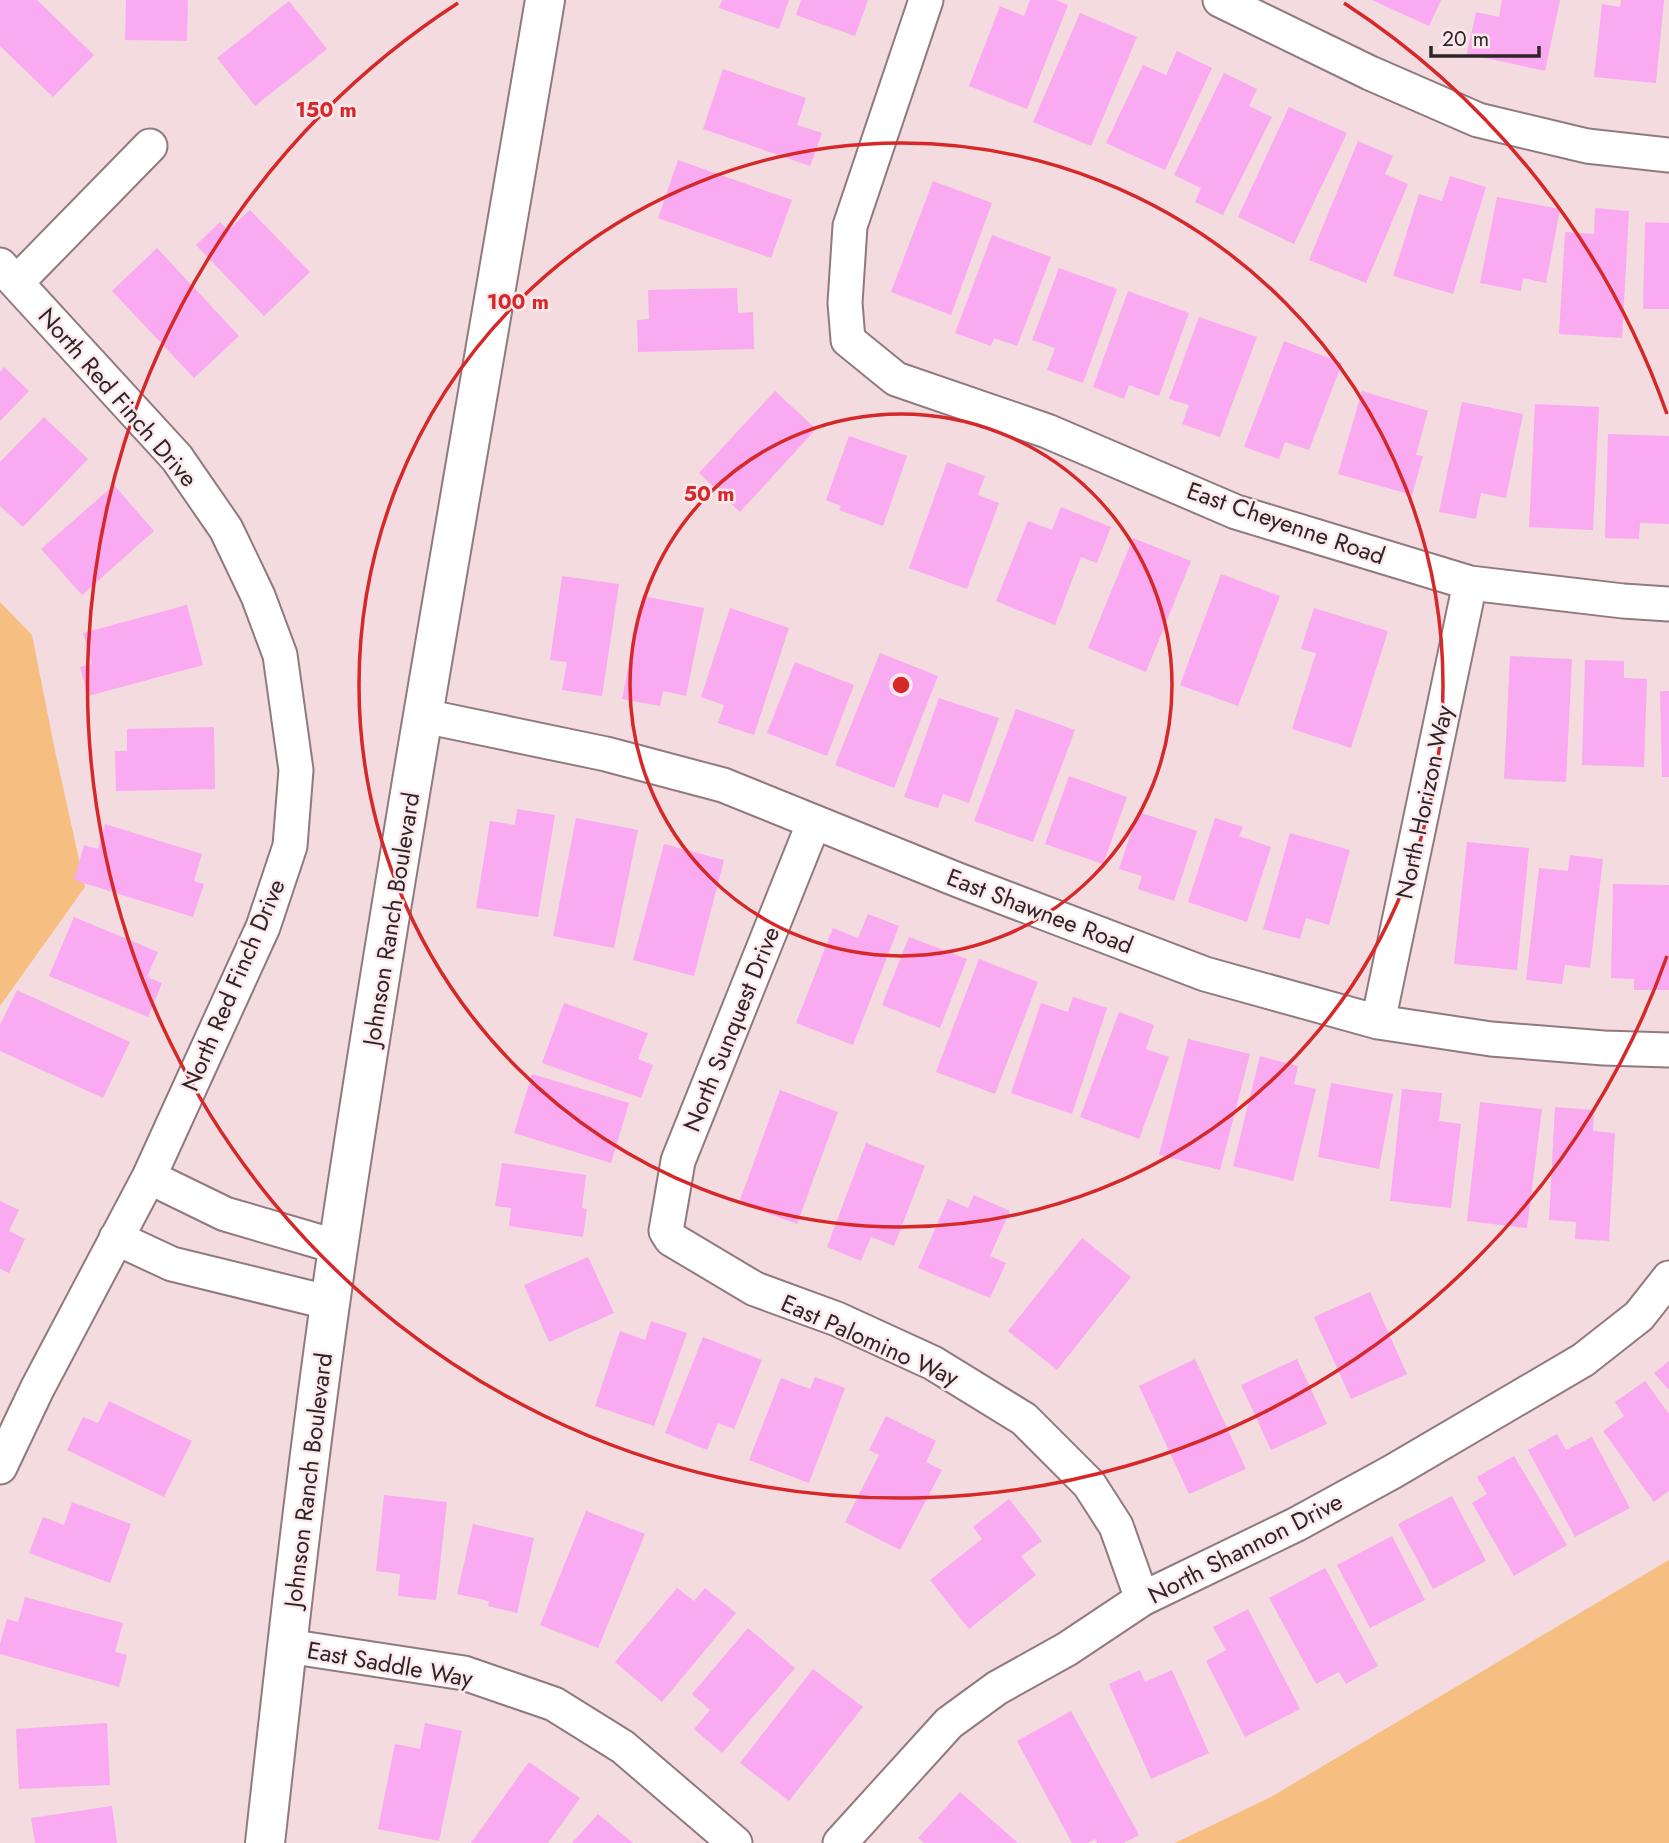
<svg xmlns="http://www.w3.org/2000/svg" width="1669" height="1843" viewBox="0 0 1669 1843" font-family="Jost,sans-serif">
	<rect width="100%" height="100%" fill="#f3dbe0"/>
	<path fill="#f6be80" d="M0,602L32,635L54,746L85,887L0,1006Z
		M1669,1560V1843H1175L1271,1797Z"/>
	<path fill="#f9aaf0" d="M0,0H37L94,55L53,97L0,46Z
		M126,0H188L187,41L125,40Z
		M722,0H789L779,29L719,8Z
		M801,0H868L855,36L796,15Z
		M1030,0H1056L1068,5L1027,109L969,86L1000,6L1024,16Z
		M1372,0H1441L1429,26Z
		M1502,0H1560L1545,71L1467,54L1476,12L1499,17Z
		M1621,0H1664L1656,83L1594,77L1602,4L1620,7Z
		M289,1L327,49L255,106L217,58Z
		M1080,13L1137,37L1091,146L1033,122Z
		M1177,51L1212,68L1165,170L1106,143L1143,65L1166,75Z
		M723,69L806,98L797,125L822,133L810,166L703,129Z
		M1224,73L1257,89L1249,106L1272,117L1223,215L1195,202L1201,188L1174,175Z
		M1289,107L1347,133L1294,244L1238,217Z
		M1358,141L1393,156L1385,174L1408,184L1366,283L1309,260Z
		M678,160L792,200L771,258L658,218Z
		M1450,176L1486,187L1453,294L1393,276L1419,194L1442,201Z
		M933,181L992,203L951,315L891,292Z
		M1497,197L1560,209L1546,283L1523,278L1521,291L1480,283Z
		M1595,208L1629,211L1622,338L1559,334L1565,232L1594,234Z
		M250,210L310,272L264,316L196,245L220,222L228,230Z
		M1645,222L1669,223V309H1643Z
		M992,235L1051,257L1017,346L994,338L991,346L955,333Z
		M157,248L239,336L194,378L112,291Z
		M1059,268L1117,289L1083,383L1047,370L1055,348L1032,340Z
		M737,288L738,313L753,312L754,349L638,352L637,320L649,319L648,290Z
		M1128,291L1189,313L1159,396L1129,385L1124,399L1093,387Z
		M1199,317L1257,337L1220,437L1182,424L1189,405L1169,399Z
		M1284,341L1342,363L1309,450L1285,442L1279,459L1244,447Z
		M4,367L29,391L0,421V372Z
		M775,391L816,429L740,512L699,473Z
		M1362,391L1428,411L1416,455L1423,456L1412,495L1338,474Z
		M1462,402L1523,414L1506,498L1481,493L1476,519L1439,512Z
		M1535,404L1599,407L1593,530L1529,527Z
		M44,417L88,459L23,527L0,506V462Z
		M1608,434L1669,436V524L1640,523L1639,539L1605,538Z
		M849,436L907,456L883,526L839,510L841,506L826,500Z
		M947,462L985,476L978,495L999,503L967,589L909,568Z
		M114,485L154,531L82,595L41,549Z
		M1061,507L1111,527L1097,563L1081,557L1055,625L996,601L1028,521L1052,530Z
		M1133,538L1191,561L1146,672L1088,648Z
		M1221,574L1280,596L1238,706L1180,685Z
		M562,576L619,584L602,696L562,690L567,662L550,660Z
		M643,596L704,608L686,696L663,691L660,706L622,699Z
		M187,605L203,665L88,696L80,667L92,664L83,633Z
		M730,608L789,628L754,735L718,723L724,705L701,697Z
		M1314,608L1388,631L1351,748L1292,729L1316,653L1301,649Z
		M880,653L938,676L894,788L835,765Z
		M1510,656L1572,659L1566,782L1504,779Z
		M1585,660L1624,661V678L1647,679L1644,767L1582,765Z
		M795,662L854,685L827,756L767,733Z
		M1660,691H1669V777H1662Z
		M939,698L999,718L969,803L943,794L938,808L904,797Z
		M1016,709L1075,730L1033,842L974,821Z
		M214,727L215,789L116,791L115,751H127V729Z
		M1069,776L1127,797L1103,864L1045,844Z
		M517,809L555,815L538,917L476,908L490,821L515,825Z
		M1138,812L1197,831L1174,901L1138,889L1142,876L1119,869Z
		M576,818L638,830L614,948L553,936Z
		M1215,818L1243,827L1239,836L1271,847L1247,922L1188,902Z
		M105,824L202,854L194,881L204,884L193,917L74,880L84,845L98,849Z
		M1290,833L1350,850L1329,925L1306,918L1300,939L1263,929Z
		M1467,842L1529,848L1517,970L1454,964Z
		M664,844L724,860L694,976L633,960Z
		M1570,855L1603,859L1590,968L1565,965L1562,984L1526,980L1539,868L1568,871Z
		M1613,884L1669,885V990H1634V979L1611,978Z
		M868,914L899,926L853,1045L796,1023L833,928L858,938Z
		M74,917L158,952L147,977L162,983L148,1017L49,976Z
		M909,937L967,959L940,1028L882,1005Z
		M979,959L1038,982L995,1094L936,1072Z
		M17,990L130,1042L103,1098L0,1051V1025Z
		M1073,997L1107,1008L1072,1114L1011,1093L1041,1003L1068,1012Z
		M564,1003L648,1033L638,1059L653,1065L641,1098L542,1063Z
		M1119,1012L1154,1025L1146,1049L1169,1057L1139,1139L1080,1117Z
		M1188,1039L1250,1054L1220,1170L1159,1155Z
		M1260,1056L1298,1066L1294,1084L1316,1089L1293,1181L1233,1166Z
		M532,1074L629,1103L611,1163L514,1133Z
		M1331,1083L1393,1094L1379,1169L1318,1157Z
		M1402,1089L1442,1093L1439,1121L1461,1124L1451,1208L1390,1201Z
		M780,1090L838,1112L797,1224L739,1203Z
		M1480,1102L1542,1109L1527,1228L1467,1221Z
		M1555,1107L1594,1110L1593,1131L1615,1133L1609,1241L1575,1239L1576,1222L1549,1220Z
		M866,1143L925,1166L894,1246L871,1237L861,1261L827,1247Z
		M502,1163L586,1175L582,1208L587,1209L583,1237L509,1226L511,1208L495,1206Z
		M974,1195L1010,1211L990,1256L1006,1263L990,1298L918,1268L948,1199L968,1208Z
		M0,1201L19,1210L9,1231L25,1239L9,1273L0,1269Z
		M1082,1238L1131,1277L1057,1370L1008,1331Z
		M588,1257L614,1313L549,1342L524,1285Z
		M1370,1292L1407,1374L1351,1399L1314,1317Z
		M651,1321L687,1333L654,1426L595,1406L620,1331L645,1340Z
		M703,1337L762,1360L734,1429L718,1423L707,1450L665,1433Z
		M1195,1359L1246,1469L1189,1494L1139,1386Z
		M1297,1359L1327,1424L1271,1450L1241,1385Z
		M1669,1361V1390L1654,1373Z
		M815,1377L845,1388L809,1483L749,1460L781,1378L810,1389Z
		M1645,1381L1669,1414V1491L1654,1502L1603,1431L1624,1416L1615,1402Z
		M109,1401L192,1441L164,1497L67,1450L83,1417L98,1423Z
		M886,1416L936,1441L926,1462L942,1470L900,1550L845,1522L879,1455L869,1450Z
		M1557,1434L1566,1450L1592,1437L1630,1508L1575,1537L1528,1450Z
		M1514,1456L1567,1545L1514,1576L1472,1503L1487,1494L1477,1477Z
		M384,1495L447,1502L436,1600L398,1596L400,1574L376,1571Z
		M1452,1496L1486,1561L1433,1589L1398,1524Z
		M1009,1499L1042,1541L1021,1556L1036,1575L969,1629L930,1580L982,1539L973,1527Z
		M72,1502L131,1524L110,1583L29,1553L43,1517L64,1525Z
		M586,1511L645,1534L598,1648L540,1625Z
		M473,1524L534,1538L517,1613L488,1606L489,1601L457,1594Z
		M1392,1536L1425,1600L1370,1628L1337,1565Z
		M1325,1568L1378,1666L1346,1684L1339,1672L1316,1684L1269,1598Z
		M677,1588L694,1601L705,1588L736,1613L662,1702L615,1662Z
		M25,1597L123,1623L115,1652L127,1655L119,1687L0,1654V1644L7,1619L18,1622Z
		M1248,1609L1300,1709L1245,1737L1206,1661L1226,1650L1213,1627Z
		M748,1628L795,1668L722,1753L694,1729L710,1710L692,1694Z
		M813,1669L863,1707L789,1801L740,1763Z
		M1140,1670L1145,1682L1172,1670L1209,1753L1151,1779L1109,1684Z
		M1071,1711L1139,1835L1124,1843H1097L1095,1839L1088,1843H1072L1017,1741Z
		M107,1723L110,1785L19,1789L16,1729Z
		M425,1723L462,1731L439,1841L378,1829L395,1744L420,1749Z
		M529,1762L580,1798L548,1843H471Z
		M960,1792L1018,1843H924L918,1838Z
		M112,1806L117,1843H35L31,1818Z
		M598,1814L633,1843H572Z"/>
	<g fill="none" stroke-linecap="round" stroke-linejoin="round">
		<g stroke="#907a7f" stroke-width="37">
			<path id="minor" d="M926,0L850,226L845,303L848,340L896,379L1047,431L1236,512L1470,583L1623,601L1669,604
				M1220,0L1370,73L1478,120L1587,146L1669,155
				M0,265L177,458L226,529L258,596L280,655L296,770L290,846L263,927L149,1177L37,1389L0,1467
				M17,282L150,146
				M424,716L606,754L723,785L958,880L1205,974L1378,1022L1491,1039L1604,1048L1669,1050
				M814,822L678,1161L666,1231L671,1239L755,1289L837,1319L933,1363L1024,1419L1089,1484L1116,1526L1142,1599
				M1378,1022L1470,583
				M149,1177L225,1214L338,1247
				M116,1238L172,1264L331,1303
				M287,1646L464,1673L554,1704L623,1747L735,1843
				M840,1843L949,1723L997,1688L1067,1649L1142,1599L1297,1524L1392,1472L1583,1360L1639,1316L1669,1278"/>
		</g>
		<g stroke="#907a7f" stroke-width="42">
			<path id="tertiary" d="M265,1843C287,1645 309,1445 338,1248C400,831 475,416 545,0"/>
		</g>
		<use href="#minor" stroke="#fff" stroke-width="33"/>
		<use href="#tertiary" stroke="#fff" stroke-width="38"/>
	</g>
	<g fill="none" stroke="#d62828" stroke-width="3.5">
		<circle cx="901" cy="685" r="271"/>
		<circle cx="901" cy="685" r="542"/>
		<path d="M1667 956A813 813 0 1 1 458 3M1344 3A813 813 0 0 1 1667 414"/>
	</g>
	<g text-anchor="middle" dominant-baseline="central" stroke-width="5" stroke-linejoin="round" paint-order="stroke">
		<g font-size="24" fill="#2e2527" stroke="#fde9ed">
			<text transform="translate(118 397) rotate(49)">North Red Finch Drive</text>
			<text transform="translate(1286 523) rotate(19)">East Cheyenne Road</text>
			<text transform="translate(1424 802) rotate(-78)">North Horizon Way</text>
			<text transform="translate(1040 911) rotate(21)">East Shawnee Road</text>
			<text transform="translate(391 919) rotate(-81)">Johnson Ranch Boulevard</text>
			<text transform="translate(233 985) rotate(-67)">North Red Finch Drive</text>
			<text transform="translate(731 1029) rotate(-68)">North Sunquest Drive</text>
			<text transform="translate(870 1340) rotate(24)">East Palomino Way</text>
			<text transform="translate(308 1480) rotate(-83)">Johnson Ranch Boulevard</text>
			<text transform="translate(1245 1548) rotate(-27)">North Shannon Drive</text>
			<text transform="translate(390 1664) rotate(10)">East Saddle Way</text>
		</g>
	</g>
	<circle cx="901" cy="685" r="10" fill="#d62828" stroke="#fde9ed" stroke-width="3.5"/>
	<g font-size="21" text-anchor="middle" font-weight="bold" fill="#d62828" stroke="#fde9ed" stroke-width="5" stroke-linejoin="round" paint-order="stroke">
		<text x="326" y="117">150 m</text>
		<text x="518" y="309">100 m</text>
		<text x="709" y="501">50 m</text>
	</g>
	<path d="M1431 46v10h108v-10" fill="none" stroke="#2e2527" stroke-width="3.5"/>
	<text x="1442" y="46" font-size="21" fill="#2e2527" stroke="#fde9ed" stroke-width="5" paint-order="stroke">20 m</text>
</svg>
